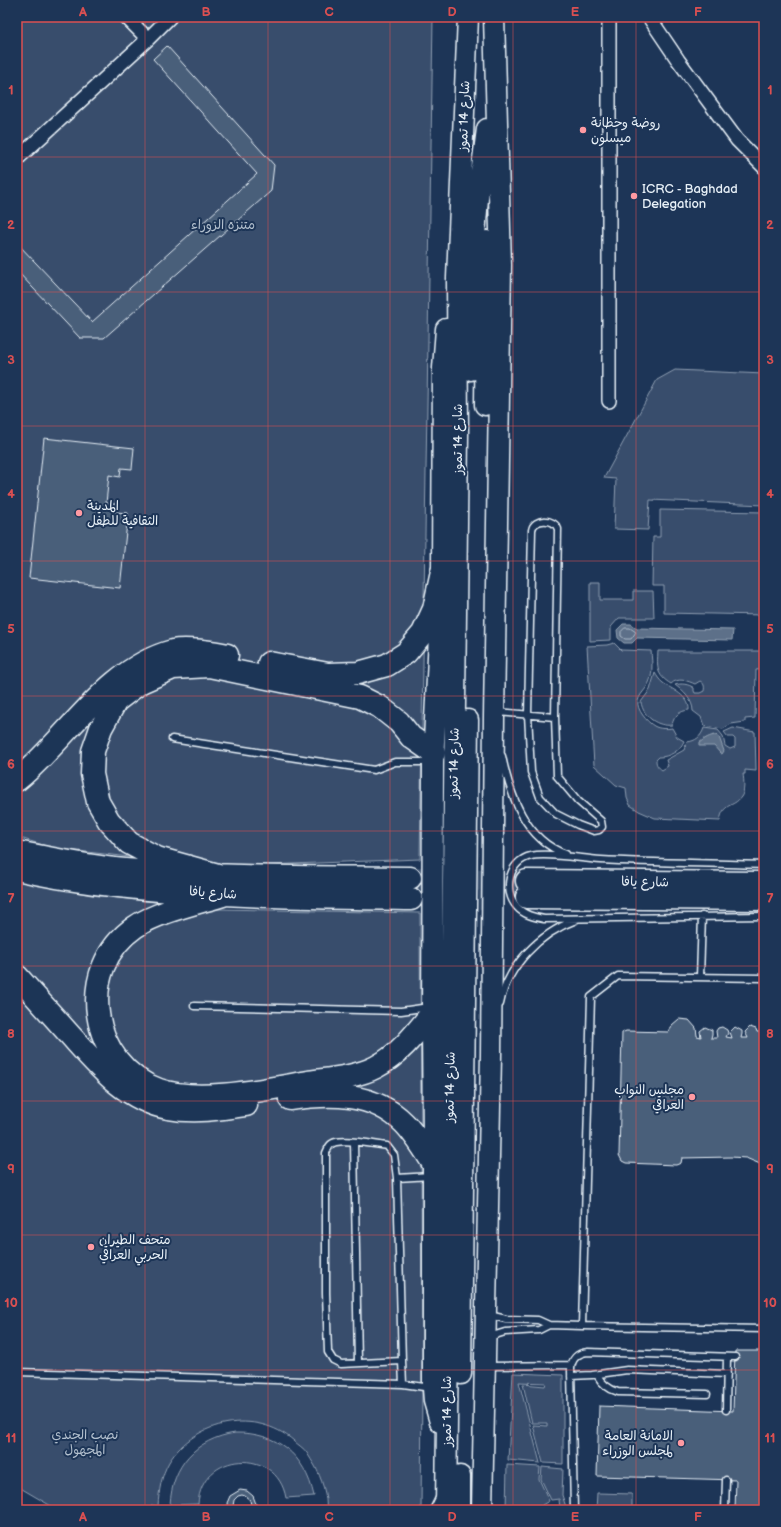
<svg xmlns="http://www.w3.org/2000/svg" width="781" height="1527" viewBox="0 0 781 1527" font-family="'Balsamiq Sans','Playpen Sans Arabic',sans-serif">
	<rect width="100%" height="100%" fill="#1d3557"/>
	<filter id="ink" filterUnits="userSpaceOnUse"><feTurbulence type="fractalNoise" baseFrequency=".025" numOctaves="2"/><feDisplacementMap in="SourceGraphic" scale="8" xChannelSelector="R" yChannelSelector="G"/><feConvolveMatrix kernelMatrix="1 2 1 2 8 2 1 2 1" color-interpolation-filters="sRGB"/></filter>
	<g filter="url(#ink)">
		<path fill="#374d6c" stroke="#909fb2" d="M17,17H433L420,859L216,867L53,848L17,837Z
			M675,370L764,374V505L650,500L648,530L614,529L616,479L604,478L657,380Z
			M660,510L764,512V615L664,613V586H652L653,537H660Z
			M590,582H600V600H633V591H653L654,618H619L611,627V640L590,641Z
			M614,643L621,650L651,651C652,663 654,677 646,688C643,692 639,696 638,701C636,709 647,722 654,726C659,729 667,729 672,728L677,737L684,741C680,751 669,757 659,757L656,760C656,765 658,767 662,770L668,766L666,760L684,750L687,742C696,741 701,737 704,728L718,730L723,736L725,746L730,749L735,747V739L733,737H728L724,732L733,728L755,732L756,771L745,770V774H743C744,780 745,792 741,797C733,808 723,802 720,821L655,818L639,811L630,805L627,798L626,788L616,785L594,765L587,646L607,645Z
			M658,651H764V669L756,670L755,718L745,719V722L731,724L723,729L704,726L701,717L693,711C693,700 683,691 675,685C681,683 689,684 694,688V691L695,693H700L704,691C705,686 704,683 700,681L695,684C688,681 678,677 671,684C656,675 657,667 658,651Z
			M655,673C657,676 659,680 663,683C671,689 690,696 689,710C680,711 674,715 672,725C658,727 643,717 641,702L650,690Z
			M17,880L91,895L219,909L420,913L422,1387L421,1510H326C328,1497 321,1477 315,1466C312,1462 310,1457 307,1453C304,1448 298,1445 294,1441C256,1408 195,1420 169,1462C161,1476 159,1491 158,1506L151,1505L155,1510H58L17,1486Z
			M513,1373L563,1375V1464L543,1463L533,1425L547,1426V1423H532L523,1384L545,1386L546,1383L519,1382L540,1463L508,1460Z
			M235,1433C277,1432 305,1455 314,1496L286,1498C277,1446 201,1451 198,1504L170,1505C172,1465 196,1439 235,1433Z
			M507,1465L540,1467L539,1479L549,1501L542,1505L547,1510H506Z
			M542,1467L563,1469L562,1495L567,1510L560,1509L559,1499L551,1500L541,1479Z
			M597,1493L632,1494V1510H596Z"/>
		<path fill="#5d7089" stroke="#95a4b5" d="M623,624H631L637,628L733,630L732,640L637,638L632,643H624L618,638L617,630Z
			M717,735L719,737L724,751L722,754L720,753L714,746H699V743C704,739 710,735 717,735Z"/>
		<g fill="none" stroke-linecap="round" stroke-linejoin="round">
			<path stroke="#b0bdcc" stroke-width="1" d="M625,628H630L636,632L631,639H625L621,636V632Z"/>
		</g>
		<path fill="#495e7a" stroke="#e8f1f8" d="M167,46L274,165L271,191L104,338H80L17,271V243L92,322L257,174L153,59Z
			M44,438L134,448L132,469L121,468L120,477L109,475L106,503L116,504L115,512L128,513L120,588L29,578Z
			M679,1019L689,1020L696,1028L697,1036L701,1037L700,1031L705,1027L712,1030V1034L711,1038H717L716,1031L718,1028L722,1027L727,1030L728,1033L726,1037L732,1038L730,1032L735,1027L742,1031V1034L741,1038H748L745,1032L750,1027L756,1029L757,1032H764V1164H760L746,1158L731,1157L682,1158L681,1163L676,1165L626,1163L622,1161L619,1155L622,1033L626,1031L669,1032L672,1025Z
			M735,1351H764V1510H735L736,1480L597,1476L599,1406L733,1411Z
			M240,1490L247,1491L253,1496L256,1504L255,1510H248L251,1505L250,1500L245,1496L242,1495L238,1496L234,1500L233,1506L235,1510H228L227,1503L230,1496Z"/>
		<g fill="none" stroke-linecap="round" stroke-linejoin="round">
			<path stroke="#3b516f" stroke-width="22" stroke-dasharray="22 11" stroke-linecap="butt" d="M412,878L527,881
				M446,899L527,897"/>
			<g stroke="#e8f1f8" stroke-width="9">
				<path id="lane" d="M497,712L555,717L557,776L578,801L601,821L602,827L599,830L594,831L578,825L556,814L540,797L531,772L528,714L532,530C534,518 554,518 558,529L555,717
					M172,739L374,770L395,762H431
					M502,756C510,795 525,840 566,854
					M764,865C710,863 655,863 601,860C582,859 548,852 531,856C509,861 502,890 517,907C524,915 534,917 544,919L764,916
					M700,977L702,916
					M500,1004C507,966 540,933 576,920
					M194,1006L401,1011L429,1007
					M354,1142L358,1363
					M397,1178L431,1176
					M489,1315L506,1319L538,1320L549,1325
					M582,1326L764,1329
					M489,1337L505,1332L539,1330L549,1325L582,1326L591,997L618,976L764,978
					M402,1361L341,1364L333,1360L328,1352L326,1293V1153C328,1148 330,1143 336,1142C350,1139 372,1144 387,1146L394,1155L397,1178L402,1361L403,1384
					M487,1366L571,1365
					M17,1372L403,1384L431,1388
					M597,1375C602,1384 608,1389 618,1392L707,1394
					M571,1376L592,1375L627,1370L727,1374
					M726,1410L727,1357
					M433,1510L439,1498
					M574,1510L571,1370C571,1359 577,1353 588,1352L735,1357
					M725,1510L726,1480"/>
			</g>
			<g stroke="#e8f1f8" stroke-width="16">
				<path id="street" d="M649,17L678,60L737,140L764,167
					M148,39L170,17
					M17,159L148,39L126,17
					M609,401V17"/>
			</g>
			<g stroke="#e8f1f8" stroke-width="23">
				<path id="primary" d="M471,370L472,271L478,198L487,129
					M485,405L487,241
					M461,1374L468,720
					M440,1422L434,1401L433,1388V1138L432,1027L433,762L442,572L443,368L446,329
					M446,1510L458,433L457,278L468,17
					M460,1510V1476
					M482,1510L491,1055L494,717L501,265L494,17"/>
			</g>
			<g stroke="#e8f1f8" stroke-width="25">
				<path id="highway" d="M269,663L328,674L358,673L387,665L406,653L423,633L434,609L442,572
					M17,780C69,738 105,669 173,651C185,648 215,652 227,655
					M17,852C53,859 89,867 125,870C220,878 315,877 410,878
					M17,869C145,898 281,896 411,899
					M222,876L157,858L129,843L109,821L98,802L92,774L93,751L101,728L116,701L141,682L173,668L209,666L360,697L380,707L399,722L411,737L434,753
					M527,881L764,883
					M223,895C197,903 157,912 135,927C74,969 90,1066 159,1090C199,1104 267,1089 308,1082C329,1079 357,1077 376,1067C399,1055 416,1033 432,1013
					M527,897L764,899
					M17,976C35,996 52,1015 70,1035C97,1065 125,1100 168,1108C194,1113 220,1109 246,1105
					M290,1099C330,1093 373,1092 404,1123C415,1134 424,1149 433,1163"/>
			</g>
			<use href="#lane" stroke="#1d3557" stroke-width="6"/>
			<use href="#street" stroke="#1d3557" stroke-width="13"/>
			<use href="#primary" stroke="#1d3557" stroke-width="20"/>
			<use href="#highway" stroke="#1d3557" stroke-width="22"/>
		</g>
	</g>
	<path fill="none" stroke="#da5052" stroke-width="1" stroke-opacity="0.55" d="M145,17V1510M268,17V1510M390,17V1510M513,17V1510M636,17V1510M17,157H764M17,292H764M17,426H764M17,561H764M17,696H764M17,831H764M17,966H764M17,1101H764M17,1235H764M17,1370H764"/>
	<g fill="#ff9aa2" stroke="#1d3557" stroke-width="1.5">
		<circle cx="583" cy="130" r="4"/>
		<circle cx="634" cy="196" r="4"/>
		<circle cx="79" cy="513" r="4"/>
		<circle cx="692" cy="1097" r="4"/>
		<circle cx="91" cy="1247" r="4"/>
		<circle cx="681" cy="1443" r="4"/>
	</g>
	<g text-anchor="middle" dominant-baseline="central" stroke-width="4" stroke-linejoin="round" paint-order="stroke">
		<g font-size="13" fill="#e8f1f8" stroke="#1d3557">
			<text transform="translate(464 116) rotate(-88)">شارع 14 تموز</text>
			<text transform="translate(458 439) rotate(-90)">شارع 14 تموز</text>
			<text transform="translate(454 763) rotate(-89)">شارع 14 تموز</text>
			<text transform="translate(645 882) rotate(1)">شارع يافا</text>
			<text transform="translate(213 893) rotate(4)">شارع يافا</text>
			<text transform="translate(450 1087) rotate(-89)">شارع 14 تموز</text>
			<text transform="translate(447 1411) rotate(-90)">شارع 14 تموز</text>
		</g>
		<g font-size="13" fill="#e8f1f8" stroke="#1d3557" text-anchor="start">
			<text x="591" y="123">روضة وحظانة<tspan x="591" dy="15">ميسلون</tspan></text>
			<text x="642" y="189">ICRC - Baghdad<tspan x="642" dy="15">Delegation</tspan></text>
			<text x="87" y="506">المدينة<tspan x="87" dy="15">الثقافية للطفل</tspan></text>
			<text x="684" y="1090" text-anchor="end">مجلس النواب<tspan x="684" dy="15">العراقي</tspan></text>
			<text x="99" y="1240">متحف الطيران<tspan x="99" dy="15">الحربي العراقي</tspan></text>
			<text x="673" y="1436" text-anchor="end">الامانة العامة<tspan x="673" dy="15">لمجلس الوزراء</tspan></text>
		</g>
		<g font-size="13" fill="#b3c0ce" stroke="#1d3557">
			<text x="223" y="225">متنزه الزوراء</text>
			<text x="85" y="1435">نصب الجندي<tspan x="85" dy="15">المجهول</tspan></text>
		</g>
	</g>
	<rect width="781" height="1527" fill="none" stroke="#1d3557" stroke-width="44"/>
	<rect x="22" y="22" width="737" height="1483" fill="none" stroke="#da5052" stroke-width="1.5"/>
	<g font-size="13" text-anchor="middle" font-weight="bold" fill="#da5052">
		<text x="83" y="16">A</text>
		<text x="206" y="16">B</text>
		<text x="329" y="16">C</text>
		<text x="452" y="16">D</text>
		<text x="575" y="16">E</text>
		<text x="698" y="16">F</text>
		<text x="11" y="94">1</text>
		<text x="770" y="94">1</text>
		<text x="11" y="229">2</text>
		<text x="770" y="229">2</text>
		<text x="11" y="364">3</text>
		<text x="770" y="364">3</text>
		<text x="11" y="498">4</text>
		<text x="770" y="498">4</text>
		<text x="11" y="633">5</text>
		<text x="770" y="633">5</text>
		<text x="11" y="768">6</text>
		<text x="770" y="768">6</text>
		<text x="11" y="903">7</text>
		<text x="770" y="903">7</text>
		<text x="11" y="1038">8</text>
		<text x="770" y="1038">8</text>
		<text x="11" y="1173">9</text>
		<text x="770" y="1173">9</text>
		<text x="11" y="1307">10</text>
		<text x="770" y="1307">10</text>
		<text x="11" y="1442">11</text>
		<text x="770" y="1442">11</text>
		<text x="83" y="1521">A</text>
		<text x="206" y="1521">B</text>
		<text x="329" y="1521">C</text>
		<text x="452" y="1521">D</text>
		<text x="575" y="1521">E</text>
		<text x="698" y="1521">F</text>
	</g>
</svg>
